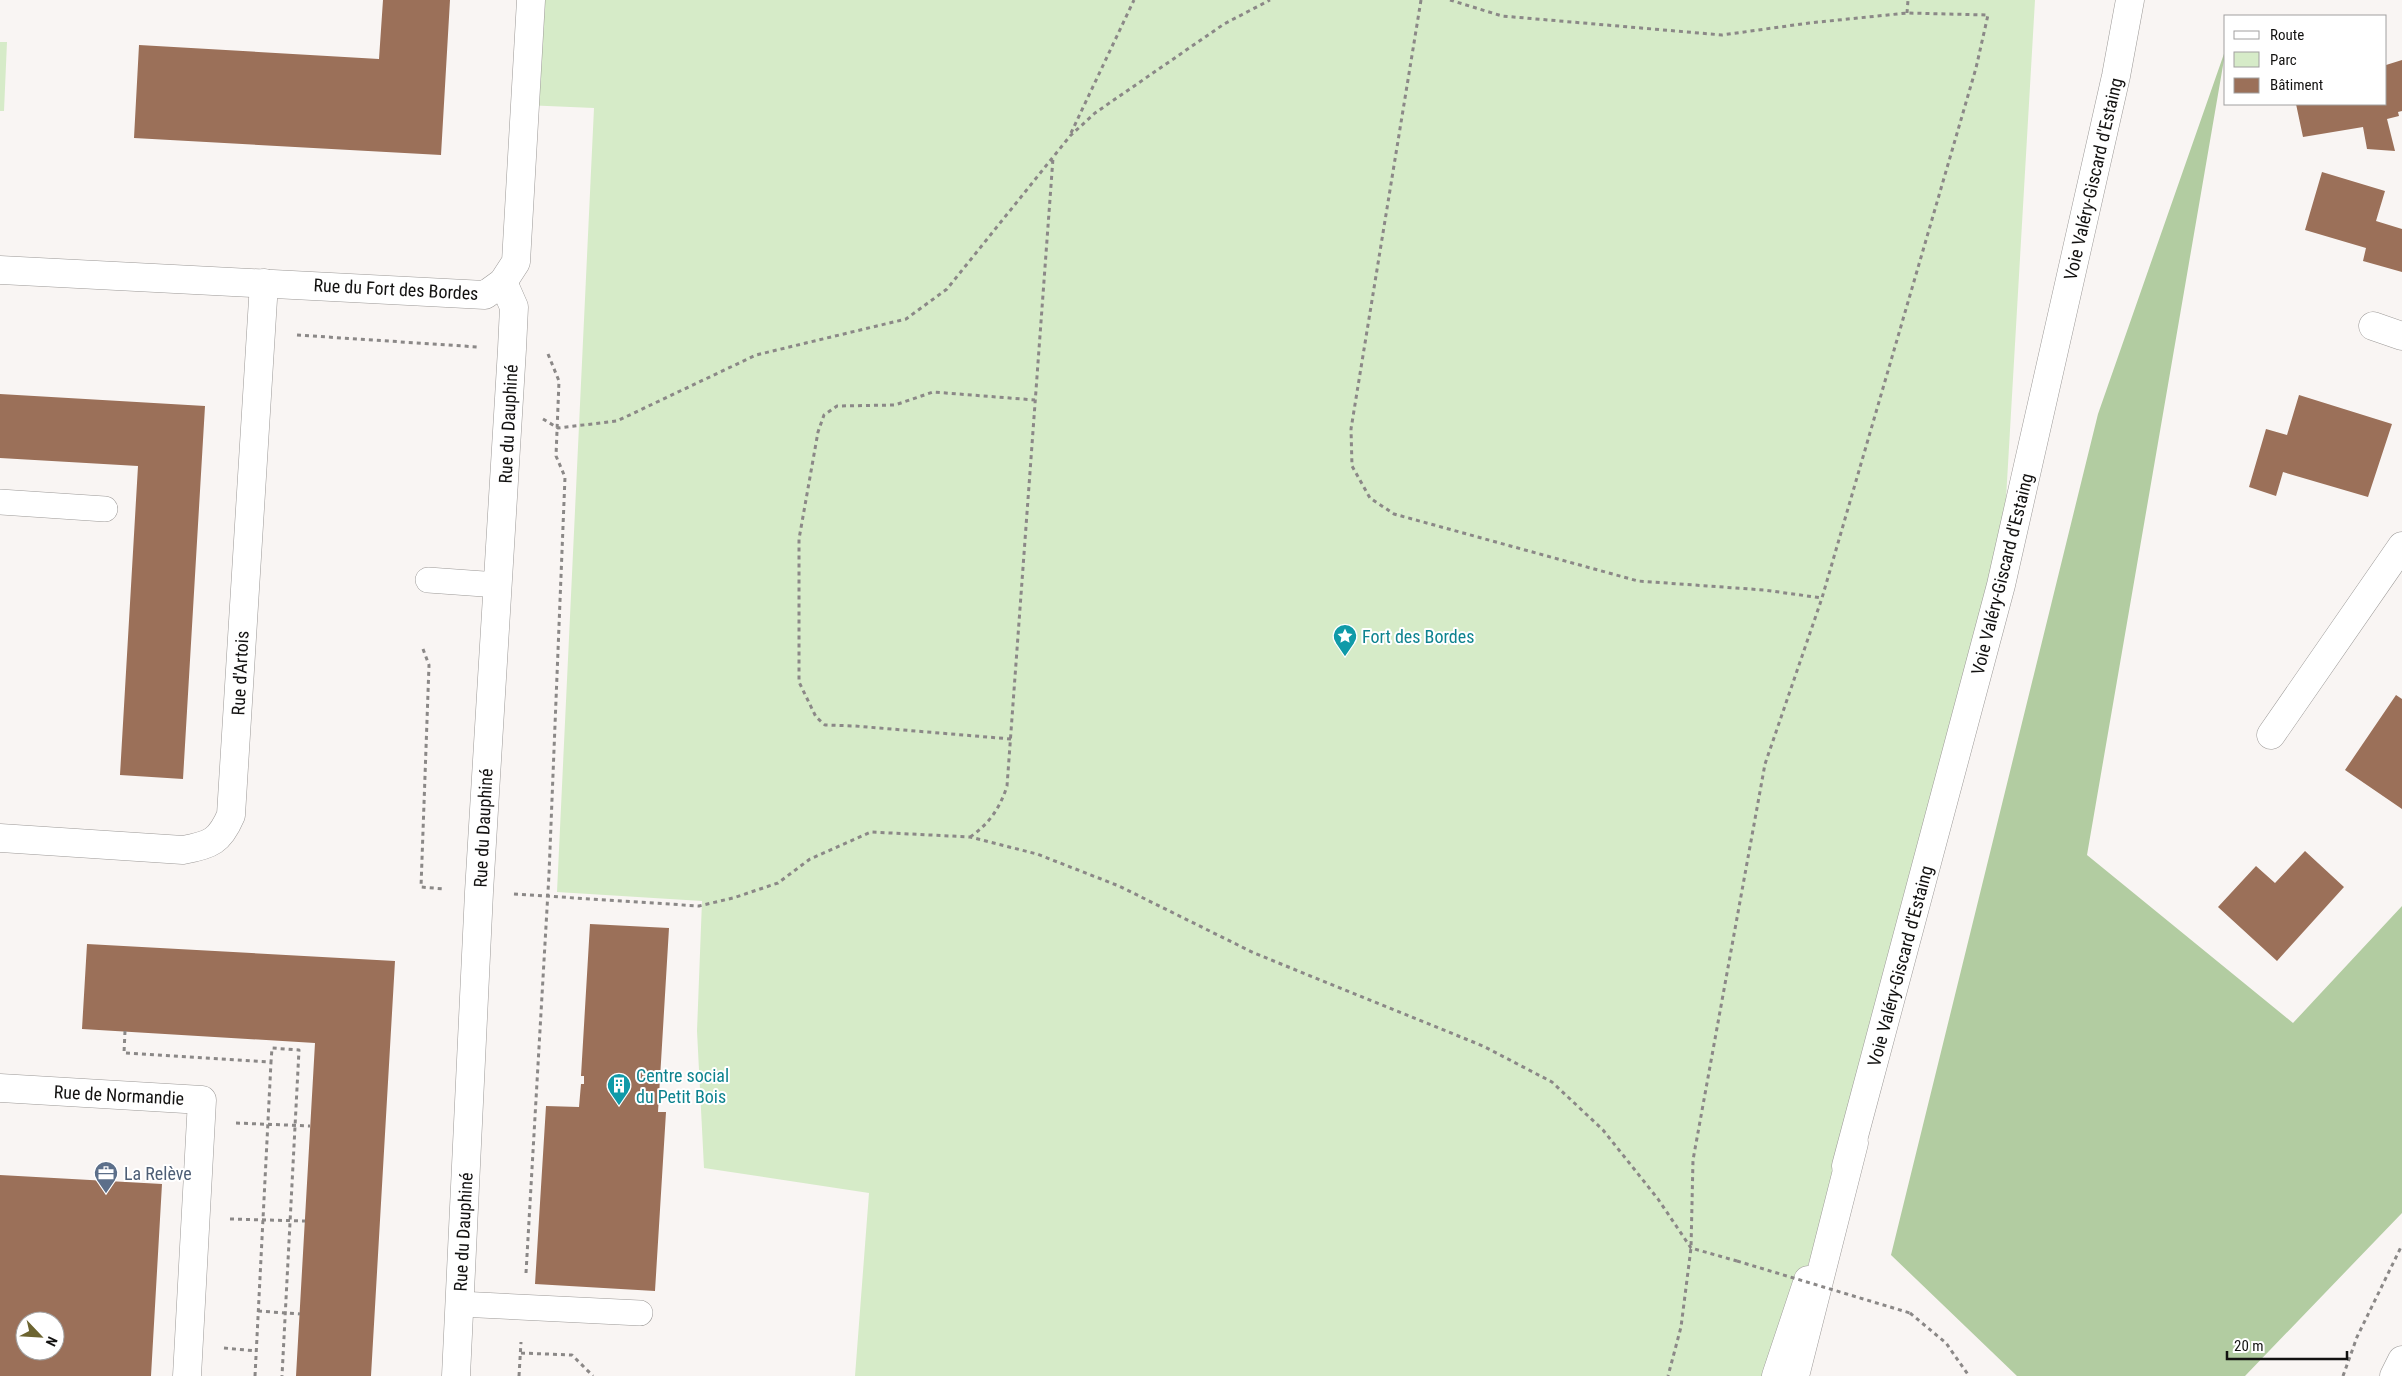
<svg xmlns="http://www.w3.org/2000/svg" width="2402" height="1376" viewBox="0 0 2402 1376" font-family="'Roboto Condensed',sans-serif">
	<rect width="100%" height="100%" fill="#f9f5f3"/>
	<path fill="#d6ebc8" d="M531,0H2035L2001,585L1854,1143L1766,1376H855L869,1193L704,1168L697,1031L702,901L557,892L594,108L524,105Z
		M0,42H7L4,111H0Z"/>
	<path fill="#b2cca1" d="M2226,48L2087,855L2293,1023L2402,906V1213L2245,1376H2017L1891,1255L2098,414Z"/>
	<path fill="#9b7059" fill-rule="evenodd" d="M383,0H450L441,155L134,138L139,45L379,59Z
		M2402,60V111L2398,112L2399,116L2387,119L2395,151L2367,149L2363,127L2303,137L2296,104H2386V65Z
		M2322,172L2385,191L2376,221L2402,229V272L2363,261L2366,248L2305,230Z
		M0,394L205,406L183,779L120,775L138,466L0,458Z
		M2299,395L2392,424L2368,497L2283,472L2276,496L2249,487L2266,429L2287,435Z
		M2396,695L2402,699V809L2345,770Z
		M2305,851L2344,887L2277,961L2218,907L2256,866L2275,883Z
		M590,924L669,928L658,1112H666L655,1291L535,1284L546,1106L579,1107L581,1084H584V1076H581Z
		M87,944L395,961L371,1376H296L315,1043L82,1029Z
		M0,1175L162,1184L151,1376H0ZM25,1321H55V1351H25Z"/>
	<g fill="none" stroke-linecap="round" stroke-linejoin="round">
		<g stroke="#9c9997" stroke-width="26">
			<path id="service" d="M0,502L105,509
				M428,580L498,585
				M459,1304L640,1313"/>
		</g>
		<g stroke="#9c9997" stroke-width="29">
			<path id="minor" d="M2373,326L2402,336
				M2271,735L2402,546
				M0,838L183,850C211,845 220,841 231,815L264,283
				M0,1088L202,1100L187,1376
				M456,1376L479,892L512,349L514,307L503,282"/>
		</g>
		<g stroke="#9c9997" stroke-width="29">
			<path id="tertiary" d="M0,270L485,295L503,282L516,262L531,0"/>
		</g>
		<g stroke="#9c9997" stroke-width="29">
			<path id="secondary" d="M2394,1376L2402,1360"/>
		</g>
		<g stroke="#9c9997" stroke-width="29">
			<path id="trunk" d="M1846,1166L2001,585L2116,76L2130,0
				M1776,1376L1808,1280"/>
		</g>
		<g stroke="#9c9997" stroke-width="29">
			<path id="motorway" d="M1795,1376L1854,1143"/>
		</g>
		<path stroke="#8b8887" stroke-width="3" stroke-dasharray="4 4" stroke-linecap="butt" d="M1421,0L1351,429L1352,466L1370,498L1394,514L1638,581L1764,590L1822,598
			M1450,0L1502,16L1722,35L1809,23L1907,13L1988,15L1976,68L1822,598L1765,764L1693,1160L1691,1248L1681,1327L1668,1376
			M1907,13L1908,0
			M1071,133L1134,0
			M297,335L478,347
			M543,419L558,428L617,421L756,355L906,319L947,289L1070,136L1095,113L1224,24L1270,0
			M423,649L429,665L421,887L445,889
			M1011,739L855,726L825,725L816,717L799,682V539L818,432L824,415L837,406L895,405L933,392L1035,400
			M970,837C989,824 1000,808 1007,786L1053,158
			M514,894L699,906L733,898L778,883L810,859L871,832L970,837L1037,854L1119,886L1254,953L1483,1046L1552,1082L1603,1130L1658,1199L1691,1248L1737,1261
			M125,1031L124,1053L271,1062L272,1048L299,1050L282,1376
			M236,1123L310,1126
			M230,1219L305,1221
			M526,1273L549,874L565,477L556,456L559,381L548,354
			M258,1311L300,1314
			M1910,1313L1946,1343L1969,1376
			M224,1348L256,1351
			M521,1353L572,1355L593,1376
			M255,1376L271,1062
			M519,1376L521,1342
			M2343,1376L2357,1337L2402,1245"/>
		<use href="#service" stroke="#fff" stroke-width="25"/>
		<use href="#minor" stroke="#fff" stroke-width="28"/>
		<use href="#tertiary" stroke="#fff" stroke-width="28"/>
		<use href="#secondary" stroke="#fff" stroke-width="28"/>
		<use href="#trunk" stroke="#fff" stroke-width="28"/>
		<use href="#motorway" stroke="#fff" stroke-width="28"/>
		<path stroke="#8b8887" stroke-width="3" stroke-dasharray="4 4" stroke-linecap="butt" d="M1737,1261L1910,1313"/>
	</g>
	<defs>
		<g id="sight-pin" transform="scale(1.25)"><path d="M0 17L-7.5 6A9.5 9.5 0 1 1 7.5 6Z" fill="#0f9aa8" stroke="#fff"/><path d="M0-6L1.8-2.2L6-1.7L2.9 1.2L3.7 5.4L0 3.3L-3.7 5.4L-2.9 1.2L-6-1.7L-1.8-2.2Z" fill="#fff"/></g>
		<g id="building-pin" transform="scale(1.25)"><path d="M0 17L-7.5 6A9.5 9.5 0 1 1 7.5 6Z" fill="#0f9aa8" stroke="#fff"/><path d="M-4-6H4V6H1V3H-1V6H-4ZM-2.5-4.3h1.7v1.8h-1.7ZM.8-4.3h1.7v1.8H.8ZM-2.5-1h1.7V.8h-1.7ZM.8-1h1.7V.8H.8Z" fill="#fff"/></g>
		<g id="office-pin" transform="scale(1.25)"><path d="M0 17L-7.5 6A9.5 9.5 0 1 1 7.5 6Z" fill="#5c6f8a" stroke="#fff"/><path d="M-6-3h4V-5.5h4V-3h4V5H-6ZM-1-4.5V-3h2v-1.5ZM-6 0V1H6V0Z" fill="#fff"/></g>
	</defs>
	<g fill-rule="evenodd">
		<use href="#sight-pin" x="1345" y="636"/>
		<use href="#building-pin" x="619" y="1085"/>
		<use href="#office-pin" x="106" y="1173"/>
	</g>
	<g text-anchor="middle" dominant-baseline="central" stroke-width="4" stroke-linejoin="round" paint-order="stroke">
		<g font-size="18" fill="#131211" stroke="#fff">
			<text transform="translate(2093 179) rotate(-77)">Voie Valéry-Giscard d'Estaing</text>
			<text transform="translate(396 289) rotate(3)">Rue du Fort des Bordes</text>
			<text transform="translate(508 424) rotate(-87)">Rue du Dauphiné</text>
			<text transform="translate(2002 574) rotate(-76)">Voie Valéry-Giscard d'Estaing</text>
			<text transform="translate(240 673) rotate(-87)">Rue d'Artois</text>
			<text transform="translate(483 828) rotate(-87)">Rue du Dauphiné</text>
			<text transform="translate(1900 966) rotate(-75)">Voie Valéry-Giscard d'Estaing</text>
			<text transform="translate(119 1095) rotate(3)">Rue de Normandie</text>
			<text transform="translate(463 1232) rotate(-87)">Rue du Dauphiné</text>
		</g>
		<g font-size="18" fill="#0d838f" stroke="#fff" text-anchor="start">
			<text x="1362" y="636">Fort des Bordes</text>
			<text x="636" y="1075">Centre social<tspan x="636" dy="21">du Petit Bois</tspan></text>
		</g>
		<g font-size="18" fill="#4e5e75" stroke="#fff" text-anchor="start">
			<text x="124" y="1173">La Relève</text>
		</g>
	</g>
	<rect x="2224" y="15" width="162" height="90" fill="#ffffff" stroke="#a1a0a0"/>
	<rect x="2234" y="31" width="25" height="8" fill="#ffffff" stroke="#a1a0a0"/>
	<text x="2270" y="40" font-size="15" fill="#131211">Route</text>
	<rect x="2234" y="52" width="25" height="15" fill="#d6ebc8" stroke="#a1a0a0"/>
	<text x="2270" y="65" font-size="15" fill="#131211">Parc</text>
	<rect x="2234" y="78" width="25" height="15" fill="#9b7059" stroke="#a1a0a0"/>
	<text x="2270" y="90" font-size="15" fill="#131211">Bâtiment</text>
	<g transform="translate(40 1336) rotate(115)"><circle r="24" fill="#ffffff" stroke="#a1a0a0"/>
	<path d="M0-4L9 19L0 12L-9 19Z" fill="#6c6430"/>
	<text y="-8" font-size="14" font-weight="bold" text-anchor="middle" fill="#131211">N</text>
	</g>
	<path d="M2227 1351v8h120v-8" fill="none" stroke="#131211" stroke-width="2.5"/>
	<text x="2234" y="1351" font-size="15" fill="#131211" stroke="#ffffff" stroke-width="4" paint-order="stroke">20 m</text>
</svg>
